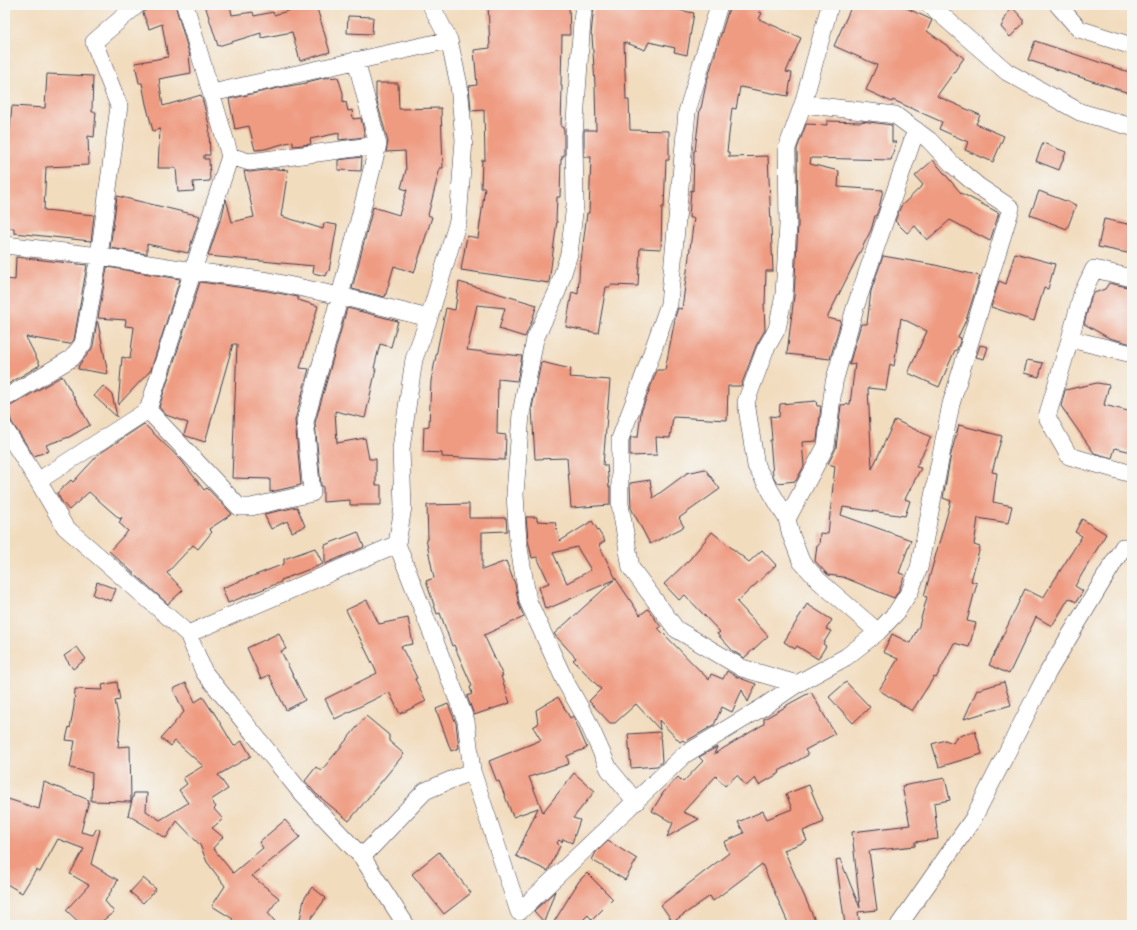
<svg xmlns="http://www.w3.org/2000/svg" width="1137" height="930" viewBox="0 0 1137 930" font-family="'Gentium Book Plus',serif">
	<rect width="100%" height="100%" fill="#f6f6f2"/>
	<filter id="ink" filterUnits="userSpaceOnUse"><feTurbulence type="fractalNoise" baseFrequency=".025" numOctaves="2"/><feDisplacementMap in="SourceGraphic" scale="8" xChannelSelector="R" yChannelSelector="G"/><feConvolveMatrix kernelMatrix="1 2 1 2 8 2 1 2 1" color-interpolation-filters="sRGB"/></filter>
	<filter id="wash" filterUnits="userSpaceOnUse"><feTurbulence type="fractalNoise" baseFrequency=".012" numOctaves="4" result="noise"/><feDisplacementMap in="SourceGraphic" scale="16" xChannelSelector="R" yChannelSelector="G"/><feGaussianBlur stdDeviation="0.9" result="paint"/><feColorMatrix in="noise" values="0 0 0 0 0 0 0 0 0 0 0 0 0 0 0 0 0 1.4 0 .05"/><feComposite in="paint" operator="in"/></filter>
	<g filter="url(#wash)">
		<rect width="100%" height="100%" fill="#f2dcbe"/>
		<g id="blocks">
			<path fill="#ef9b82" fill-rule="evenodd" d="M147,5H175L190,56H189L191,73L159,79L163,106L201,95L204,105L210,129L209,130L210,155H204V159H209L210,181L193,182L194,191L178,192L176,168H158L160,129L153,131L146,104L142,83H139L135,63L168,57L162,24L149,29L143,13L146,9Z
				M205,5H230L232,15L253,12L254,16L273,12L274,15L308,5H316L330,52L300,61L292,32L261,38V33L218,46Z
				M488,5H569L570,35H562L561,86H562L561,127H563V129H564V156H562V159H561L560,197H557L556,221H557L549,283L461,270L467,236L478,238L485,188H481L482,160H485L484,110L471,111L469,86L477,85L474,50L490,48Z
				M594,5H660L667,8L694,13L687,55L674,52L675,48L649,42L645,50L624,42L626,100H629L630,130L669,131V160H666L664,207H662L661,249L640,248L638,286L611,285L610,287H606L598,333L566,327L572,292L578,294L580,261H581L587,213H589L591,157H584V130H596L595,85L592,35H591Z
				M730,5H762L759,12L762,13L759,19L801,38L786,72L792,73L788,96L740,87L736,109L732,108L727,152H729V157L768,156L773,271H766L765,304H764L765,330L756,346L741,386H728L727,420L673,417L670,438L656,437L657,455L630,456V441L631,437H638L641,412L657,370H665L676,314L678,308L682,309L694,218H689L691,190L693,191L694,151H695L700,108H701L706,84Z
				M852,5H900L932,20L927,31L964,58L937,96L980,115L976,124L1004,136L993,162L965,150L968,142L939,129L942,122L893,100L892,102L866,90L877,65L834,46Z
				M1011,6L1023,19V24L1010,37L1001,27Z
				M348,16L373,17L372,34L347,33Z
				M1035,41L1132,73V94L1028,60Z
				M47,74L93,76L92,112H96L94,137L88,136L89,165L46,167L44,210L94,215L91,242V241L14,233V228H5V170H6L7,136H9L12,106L45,108Z
				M338,77L343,93V103L346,102L348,111L352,110L353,119L361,118L365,137L339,140V133L310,139L311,144L293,146V141L265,149L255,150L249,126L235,129L229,99L283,87L307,83V82L323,78Z
				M376,83H398L399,109L441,108L443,168H440L428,215L432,217L414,273L394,266L385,297L352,289L373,207L399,215L407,190L401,188L406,170L405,151L386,152L388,142L376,98Z
				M827,121L862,122V121L891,125H892V142H896L891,160L811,158L810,164L839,171L838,187L883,190L879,208L876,216H875L871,230L827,318L841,321L830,359L787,354L794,296L798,225L797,149L806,124L827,125Z
				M1043,143L1066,152L1059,170L1036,161Z
				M362,157L361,171L338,170V160Z
				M933,160L961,193L999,213L990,241L950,220L927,240L915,226L907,233L895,221L901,206L923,185L915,176Z
				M275,169L288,170L281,216L323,229L324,223L337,225L329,271H328L326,276L313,273L314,266L208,256L220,220H221L226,199L232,222L254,217L244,171L250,172Z
				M1039,191L1076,205L1067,229L1030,215Z
				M117,196L200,216L188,253L147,244V254L110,248Z
				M1104,219L1132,225V254L1098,247Z
				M1015,253L1055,264L1048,289L1044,288L1034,321L991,307L999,281L1006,284Z
				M883,256L935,265L980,276L966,320L958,337L961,338L957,350H955L939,387L908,373L927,331L901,318L894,366L890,364L886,390L868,388L872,469L895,420L931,437L916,467L921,468L905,499L910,501L905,516L843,507L841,515L911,540L899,573L905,575L898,592L894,598L843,577L828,575L815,561L817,545H819L820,533L828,534L835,466L828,464L836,448L841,405L850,404L855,364L849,365L861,324H867L871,291Z
				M16,257L87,265L74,340L70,344L26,337L40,365L5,386V279L15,280Z
				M107,267L180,279L151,370L118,405L122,357L130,359L134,327L125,326L126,320L98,318Z
				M200,282L267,291L298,297V300L318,306L300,368L309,369L295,420L301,485L270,492V479L232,478L237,344H233L205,442L186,436L184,434L188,423L166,415L159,407Z
				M459,282L537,305L531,323L525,337L499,329L505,308L477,305L467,350L522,356L517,381L498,379L497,434L506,435L505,460L442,457V453L423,452L424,427L429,426L431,381L439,341L446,308L455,310Z
				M1109,283L1132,288V344L1109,338L1084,324L1091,297L1094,293L1105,289Z
				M347,308L398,321L391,347L380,344L374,368L376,369L365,418L335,411L337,443L365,438L369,459H376V485H381V505H350V500L323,502V486H321L315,423Z
				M97,321L98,323L108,374L78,369L79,365L91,350L93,346Z
				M980,345L988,347L984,359L976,357Z
				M1027,360L1043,363L1039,377L1024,373Z
				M541,362L571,369L569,377L610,380L603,465H607L609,487H610V505L571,508L567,458L535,459L532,408Z
				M62,376L90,425L69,437L46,445L49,451L34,456L12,423L7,408Z
				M1097,383L1109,385L1104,405L1132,412V452L1115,448L1112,458L1094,453L1061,406L1065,390Z
				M103,386L112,394L117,417L94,396Z
				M816,401L817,406H821L817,441L802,442L804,466L796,481L777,483L773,476L770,440H772L770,416L779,417L780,404Z
				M144,424L182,461L204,490L207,488L232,514L209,529L212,532L198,549L193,545L167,573L183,590L168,604L109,551L128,531L119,523L122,517L120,519L89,492L69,510L62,502L57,493L71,480L73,482L99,454Z
				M959,425L1002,436L992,472L997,473L993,502L1012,506L1008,523L978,518L974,545L980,547L971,581L977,583L967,621L976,623L969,647L954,643L936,678L934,677L912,711L879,690L898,659L883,652L892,634L910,643L919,626L927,597L924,596L951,501L943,498L951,454Z
				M705,469L720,489L679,518L684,527L650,544L631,508L630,483L650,480L653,498L687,473Z
				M469,504V518H506L507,531L482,532V570L506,561L515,584L519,605L524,617L484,635L503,676H501L510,703L474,715L467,696L472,694L470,687L472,686L454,645L452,646L440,613L437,614L426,581L434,578L426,539H428L427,505Z
				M297,507L305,526L292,532L287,521L271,529L264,514Z
				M526,517H537V521L555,522L560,541L592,521L605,541L599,545L616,579L640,615L648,609L661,627L658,628L709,680L711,674L723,679L727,671L737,677L756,684L748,702L742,690L732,712L722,707L714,725L685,742L683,740L680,742L659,720L660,730L636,704L615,723H610L589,701L601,689L573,660L576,658L554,634L614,580L547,609V608L545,609L539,587L549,583L537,557L532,558L528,540ZM577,547L591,570L567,583L553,553Z
				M1082,519L1106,534L1075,586L1083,591L1076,602L1069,598L1052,626L1036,617L1009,674L989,665L1025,589L1043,598L1082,536L1075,532Z
				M358,532L364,547L325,564V545Z
				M712,532L749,562L762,550L776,565L737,602L768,636L744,658L733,651L717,634L720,632L685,595L679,600L664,584L690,559Z
				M315,548L323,564L281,580V582L228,603L222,588L284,564V559Z
				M97,582L116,589L111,601L93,595Z
				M367,600L379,624L408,618L413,644L401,646L417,678L415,679L426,701L400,714L389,692L335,719L325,699L377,673L346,610Z
				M807,604L832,620L826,629L831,631L823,644L826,646L818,659L797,646L795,649L784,642Z
				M279,633L286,649L281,651L305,700L286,710L269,675L261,679L247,648Z
				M77,647L86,659L73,669L64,656Z
				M117,682L120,700L115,701L120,724L118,747L130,746L131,802L91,801L92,773L70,768L75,741L66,740L69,727L70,728L74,706L75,689L103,690L102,685Z
				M846,682L870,707L853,723L829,697Z
				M1004,682L1011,705L964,719L977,690Z
				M186,683L195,702L203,697L212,711H213L234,746L242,741L251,756L218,775L228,789L211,800L216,807L214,809L223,819L212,828L223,837L213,848L233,873L263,848L259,842L285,820L300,837L252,876L279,898L268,913L278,925H227L233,919L212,906L225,886L207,862L200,845L177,821L166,838L128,815L134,793H147L146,811L160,820L188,803L179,790L187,784L183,778L203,766L175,741L171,746L161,738L184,712L173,689Z
				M811,692L835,734L805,750L808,755L779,771L780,773L759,785L755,778L746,786L737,775L725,786L716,776L683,812L699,819L667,837L673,823L652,811L663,793L678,777L683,782L703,761L699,757L717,747L714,754L764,724V719L787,706V705Z
				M558,697L570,718L573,716L587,748L567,756L569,764L529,777L543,812L574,773L595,791L573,818L580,820L572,843L563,839L562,842L559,840L557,843L560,846L548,871L516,856L538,808L513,817L499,781L497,782L489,761L541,740L533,727L538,724L536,710Z
				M448,704L456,723L459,748L451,751L436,709Z
				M366,716L389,735V741L404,754L349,821L315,793L305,781L316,767L321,771Z
				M975,731L982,754L939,767L932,744L945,740L953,743L956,737Z
				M660,732L662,762L657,766L631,768L628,734Z
				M945,778L950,800L934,803L938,839L915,842V846L869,851L877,910L858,912L860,925H845L836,860L840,859L860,908L852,832L910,825L902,786Z
				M44,782L89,800L81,832L93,835L97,828L100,830L91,864L118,880L105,901L114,912L97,925H82L66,910L89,885L70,874L84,849L58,839L40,872L36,870L22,893L5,883V798L39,809Z
				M809,785L824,822L803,831L807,841L784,850L817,925H789L762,864L713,901L710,896L673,922L661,905L729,853L724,842L744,833L738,822L763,811L767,819L792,809L786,794Z
				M608,841L637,859L625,880L592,860L596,852Z
				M439,852L471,893L444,914L412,874Z
				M587,873L613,899L592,920L588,915L578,925H552L579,881Z
				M143,878L156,889L143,903L130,892Z
				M312,887L326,898L306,925H299L304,899Z
				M555,891L544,922L534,911Z"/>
		</g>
	</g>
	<g filter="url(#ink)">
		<use href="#blocks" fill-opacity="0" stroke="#413e4f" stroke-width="1"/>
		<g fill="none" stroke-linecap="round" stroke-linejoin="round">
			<g stroke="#413e4f" stroke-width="18">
				<path id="minor" d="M584,5L582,21L574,135L575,205L569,254L557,292L535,339L521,414L515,494L518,542L528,601L565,681L587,720L609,769L636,802
					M719,5L687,112L669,304L642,381L620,439V504L631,568L676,629L742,668L797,684
					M830,5L803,104L787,148L788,224L784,295L777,329L765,350L746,402L756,466L787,519L791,535L801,561L819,581L878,632
					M930,5L1007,72L1080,112L1132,127
					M1058,5L1079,29L1132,46
					M212,93L449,40
					M230,156L249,162L378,145
					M5,245L99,256L193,271L269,281L340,296L429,318
					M1132,278L1094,269L1082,294L1070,339L1047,417L1069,456L1132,474
					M1070,339L1132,354
					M5,398L72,358L83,344L99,256L119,106L94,42L137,5
					M148,410L239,507H251L312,493L305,422L340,296L378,145L356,60
					M5,429L38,481L65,527L188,634L204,672L303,795L362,857L406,925
					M38,481L148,410L230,156L185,5
					M787,519L826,446L834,382L855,308L916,130
					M188,634L397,544L403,507L401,449L414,359L429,318L458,221L464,140L459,85L449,40L431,5
					M472,771L519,912L684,755L763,707L797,684L846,657L878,632L896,613L910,591L919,568L951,404L1011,208L978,186L953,165L929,140L895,115L803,104
					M362,857L425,791L472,771L466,721L397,544
					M899,925L973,819L1048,672L1123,547L1132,548"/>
			</g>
			<use href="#minor" stroke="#fff" stroke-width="17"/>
		</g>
	</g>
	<rect width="1137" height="930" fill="none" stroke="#f6f6f2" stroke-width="20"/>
</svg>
